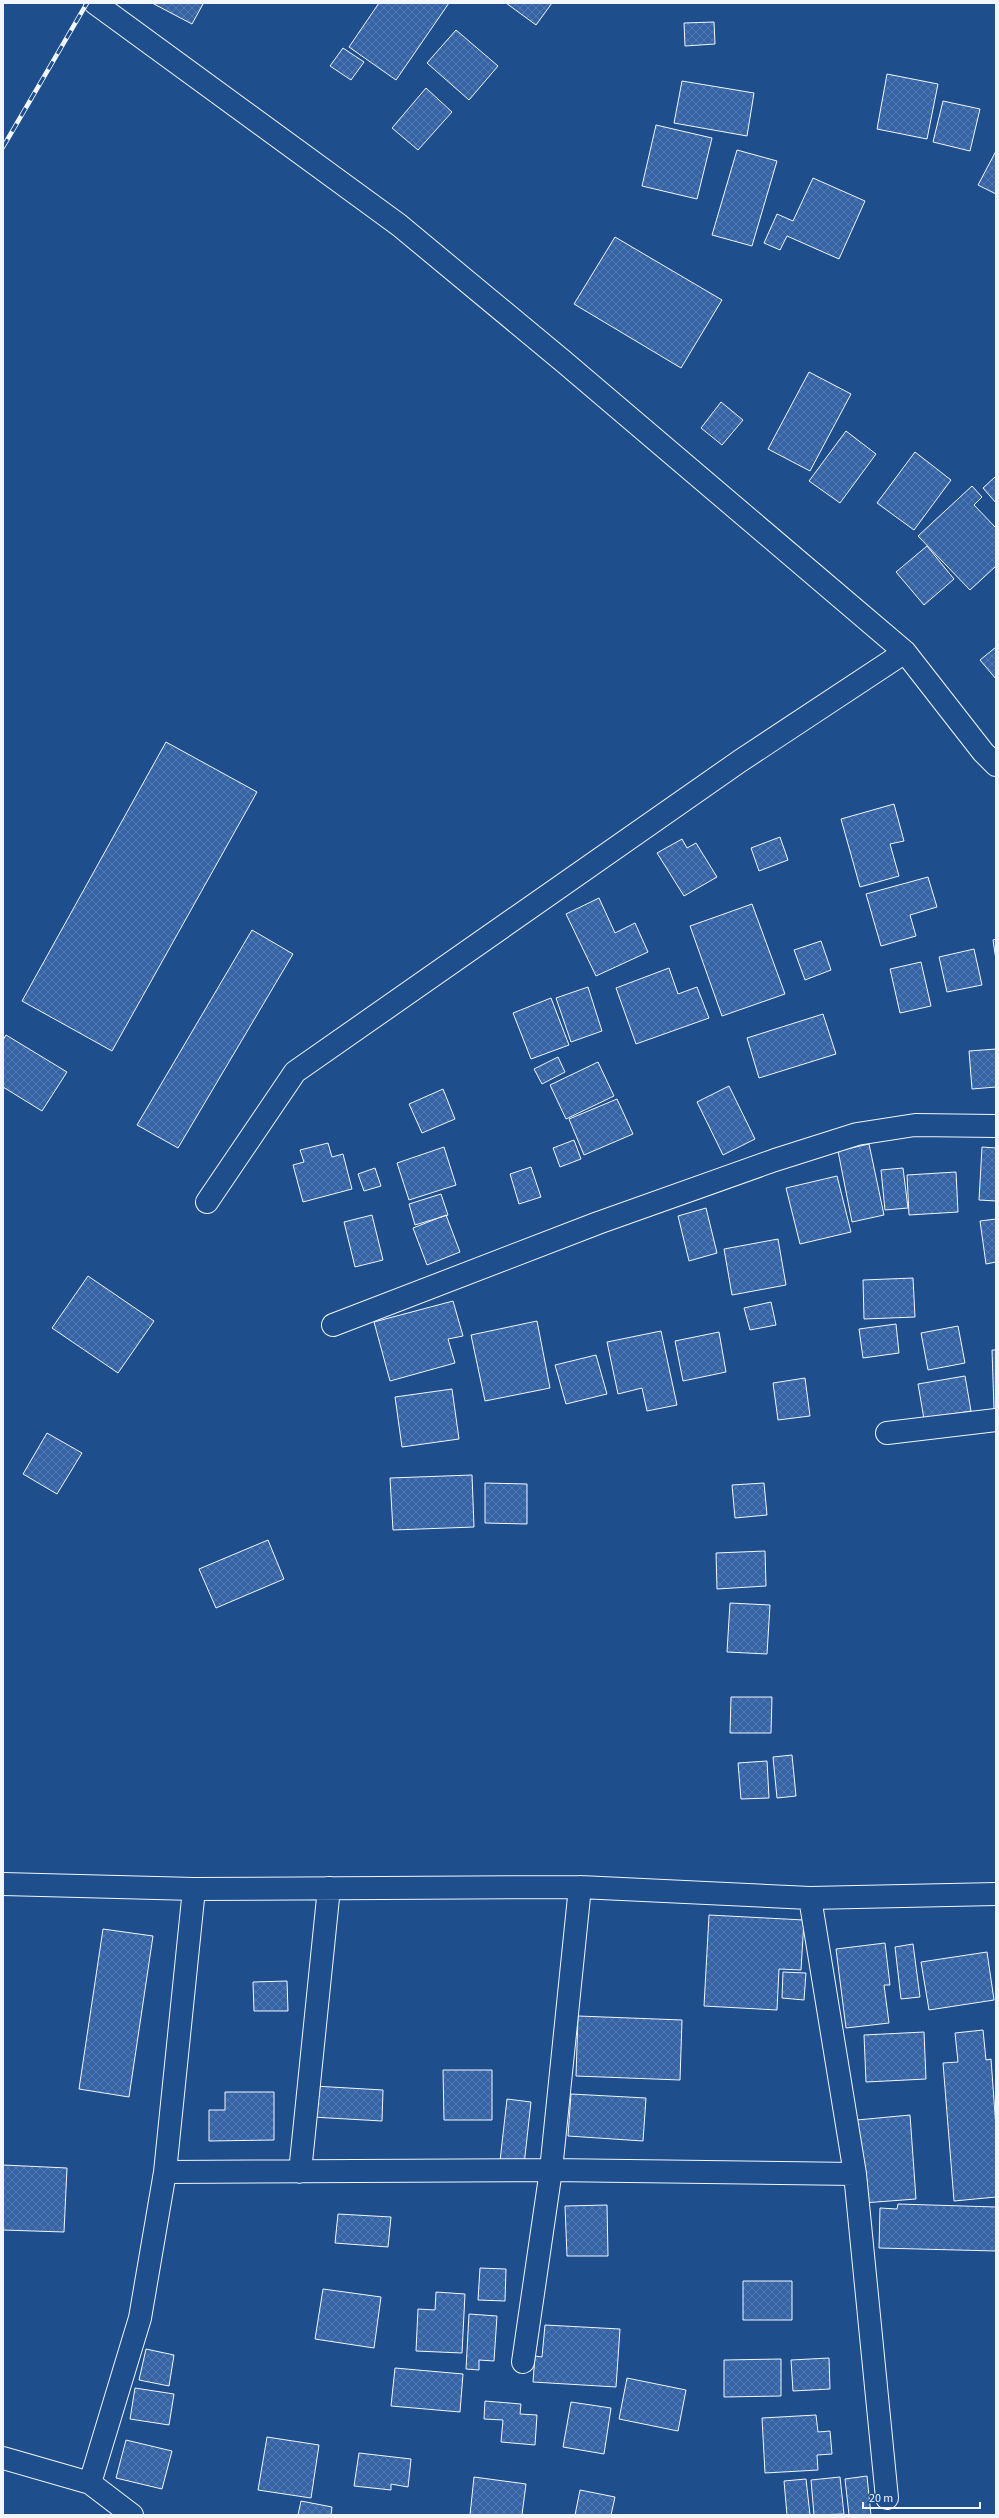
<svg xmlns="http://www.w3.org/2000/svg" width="999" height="2518" viewBox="0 0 999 2518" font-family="'Source Sans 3',sans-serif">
	<defs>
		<pattern id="building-cross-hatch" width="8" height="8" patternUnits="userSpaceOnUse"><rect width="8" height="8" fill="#3563a3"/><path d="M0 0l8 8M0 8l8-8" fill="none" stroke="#537ab1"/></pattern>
	</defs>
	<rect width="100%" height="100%" fill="#1f4e8c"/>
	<path fill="url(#building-cross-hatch)" stroke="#f2f6ff" d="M152,3H201L203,4L192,24Z
		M379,3H449L396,80L349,47Z
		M506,3H552L536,25Z
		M714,22L715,44L685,46L684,23Z
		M456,30L498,66L469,100L427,63Z
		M343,48L364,62L351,80L330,66Z
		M887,74L938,84L927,139L877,129Z
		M682,81L754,93L747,136L674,123Z
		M426,88L452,112L418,150L392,128Z
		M943,101L980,109L970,151L933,142Z
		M656,125L712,138L697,199L642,186Z
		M737,150L777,161L752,246L712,235Z
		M996,151V194L978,185Z
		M813,178L865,201L839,259L787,236L780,250L764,243L777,214L793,221Z
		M615,237L722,300L681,368L574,304Z
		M809,372L851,394L810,471L768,449Z
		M721,402L743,420L722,445L701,428Z
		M846,431L876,454L840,503L809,481Z
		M915,452L951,480L914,530L877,503Z
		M996,476V503L983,488Z
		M972,486L982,497L974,505L996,528V566L970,590L918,536Z
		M927,546L954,579L924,605L896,572Z
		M996,647V679L980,660Z
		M166,742L257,792L112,1051L22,1001Z
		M894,804L904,841L890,844L899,876L860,887L841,819Z
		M780,837L788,860L759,871L751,848Z
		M682,839L687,848L696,843L717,877L684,896L657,853Z
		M928,877L937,907L910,915L916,936L881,946L866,894Z
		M599,898L615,933L635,923L648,952L596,976L566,914Z
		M752,904L785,994L722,1016L690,926Z
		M252,930L293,954L178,1148L137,1125Z
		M996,939V960L993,940Z
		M821,941L831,970L805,980L794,950Z
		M974,949L982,985L947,992L939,957Z
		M921,962L931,1006L900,1013L890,969Z
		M669,968L678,994L697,987L709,1018L636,1044L616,988Z
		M588,987L602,1031L571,1042L556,998Z
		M551,998L569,1045L531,1059L513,1013Z
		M823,1014L836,1054L759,1078L747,1038Z
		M6,1035L67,1072L42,1111L3,1087V1040Z
		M996,1049V1087L972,1089L969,1051Z
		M558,1057L565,1072L542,1084L534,1069Z
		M598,1062L614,1096L566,1119L550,1085Z
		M729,1086L755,1139L723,1155L697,1102Z
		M443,1089L455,1119L422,1133L409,1104Z
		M617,1099L633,1134L584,1155L569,1119Z
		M574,1140L581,1159L560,1167L553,1148Z
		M328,1143L332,1157L343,1154L352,1189L303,1202L293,1165L304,1162L300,1150Z
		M869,1144L884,1215L852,1222L838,1151Z
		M444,1147L456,1185L409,1200L397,1163Z
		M982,1147L996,1148V1201L979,1200Z
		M531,1167L541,1197L519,1204L510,1174Z
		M375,1168L381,1186L364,1191L358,1174Z
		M903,1168L908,1208L885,1210L881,1170Z
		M956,1172L958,1212L909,1215L907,1175Z
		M837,1176L851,1232L800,1244L786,1188Z
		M441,1194L448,1215L415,1225L409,1204Z
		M706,1208L717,1253L689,1261L678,1216Z
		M372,1215L383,1260L355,1267L344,1222Z
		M446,1215L460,1252L427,1265L413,1228Z
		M996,1219V1262L986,1264L980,1221Z
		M778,1239L786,1285L732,1295L724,1249Z
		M88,1276L154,1321L118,1373L52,1328Z
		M913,1278L915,1317L864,1319L863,1280Z
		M453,1301L463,1336L448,1339L455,1363L390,1381L374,1322Z
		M771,1302L776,1325L750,1330L744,1308Z
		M537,1321L550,1388L485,1401L471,1335Z
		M896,1324L899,1353L863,1358L859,1329Z
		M958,1326L965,1363L928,1370L921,1333Z
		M661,1331L677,1405L647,1411L642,1388L618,1394L607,1342Z
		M719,1332L726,1372L683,1381L675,1341Z
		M992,1350H996V1408L994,1409Z
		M596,1355L607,1394L566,1404L555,1365Z
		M965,1376L971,1411L924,1419L918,1384Z
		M805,1378L810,1416L778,1420L773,1383Z
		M452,1389L459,1439L402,1447L395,1397Z
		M47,1433L82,1453L57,1494L23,1474Z
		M472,1475L474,1527L393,1530L390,1478Z
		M485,1483L527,1484V1524L485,1523Z
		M764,1483L767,1515L735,1518L732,1485Z
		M268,1540L284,1579L216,1608L199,1569Z
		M765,1551L766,1586L717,1589L716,1553Z
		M730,1603L770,1605L767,1654L727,1652Z
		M731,1697H772L771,1733H730Z
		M792,1755L796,1796L777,1798L773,1757Z
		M767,1761L769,1798L741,1799L738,1763Z
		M709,1915L804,1920L801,1970L779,1969L777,2010L704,2006Z
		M103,1929L153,1936L129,2097L79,2089Z
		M885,1943L890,1985H884L889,2023L846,2028L836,1949Z
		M913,1944L920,1997L901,1999L895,1947Z
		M987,1952L994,2000L929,2010L921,1962Z
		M783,1972L806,1973L804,2000L782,1998Z
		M287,1981L288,2011H254L253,1982Z
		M578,2016L682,2020L680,2080L576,2076Z
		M983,2030L986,2060L991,2059L996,2128V2197L954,2201L943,2063L958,2062L955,2033Z
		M924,2032L926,2079L866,2082L864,2035Z
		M443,2070H492V2120H444Z
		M314,2086L383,2090L382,2121L312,2117Z
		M225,2092H274V2140L209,2141V2110H225Z
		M571,2094L646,2098L643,2141L568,2136Z
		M507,2099L531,2102L524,2165L500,2161Z
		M910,2115L916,2199L863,2203L857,2120Z
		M3,2165L67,2168L64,2232L3,2230Z
		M898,2204L996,2207V2251L879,2248L880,2208L897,2209Z
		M607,2205L608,2256H567L565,2206Z
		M338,2214L391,2217L388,2247L335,2243Z
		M480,2268L506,2269L505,2301L478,2300Z
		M743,2281H792V2320H743Z
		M323,2289L381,2297L374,2348L315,2339Z
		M436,2292L465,2294L462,2353L416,2351L418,2309L435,2310Z
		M469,2314L497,2316L494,2361L479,2360V2370L466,2369Z
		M545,2325L620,2329L616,2387L533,2382L535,2356L542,2357Z
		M146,2349L174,2355L169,2386L139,2380Z
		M829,2358L830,2389L793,2391L791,2360Z
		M781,2359V2396L724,2397V2360Z
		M395,2368L463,2374L460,2412L391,2406Z
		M627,2378L686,2390L678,2431L619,2419Z
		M135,2388L174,2394L169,2425L130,2419Z
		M485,2401L521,2404L520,2414L537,2415L535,2445L501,2442L503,2420L484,2419Z
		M571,2402L611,2408L604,2454L563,2447Z
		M816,2415L818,2432L830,2431L832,2454L817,2455L818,2470L765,2473L762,2418Z
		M267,2437L319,2445L311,2498L258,2490Z
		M126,2440L172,2451L162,2489L116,2478Z
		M359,2453L411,2459L408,2487L391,2484V2490L354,2486Z
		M867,2476L871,2515H849L845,2479Z
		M474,2477L526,2484L522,2515H470Z
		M840,2477L844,2514L814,2515L811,2480Z
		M806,2479L810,2515H787L784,2481Z
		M580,2490L615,2497L611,2515H575Z
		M301,2501L332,2507L331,2515H298Z"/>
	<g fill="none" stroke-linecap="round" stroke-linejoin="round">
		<g stroke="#f2f6ff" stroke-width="24">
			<path id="minor" d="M95,3L399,225L563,361L905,652L983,752L996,765
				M207,1202L295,1072L740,761L905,652
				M333,1325L598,1223L775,1160L857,1134L915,1125L996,1126
				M887,1433L996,1420
				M3,1884L194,1889L580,1887L810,1898L996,1894
				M810,1898L855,2174L887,2498
				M165,2172L551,2170L855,2174
				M300,2172L329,1888
				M523,2362L551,2170L580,1887
				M3,2458L90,2483L132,2515
				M90,2483L140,2318L165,2172L194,1889"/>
		</g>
		<use href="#minor" stroke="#1f4e8c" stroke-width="22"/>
		<g stroke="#f2f6ff" stroke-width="4.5">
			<path id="rail" d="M3,147L87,3"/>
		</g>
		<use href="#rail" stroke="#1f4e8c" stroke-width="3" stroke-dasharray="9" stroke-linecap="butt"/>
	</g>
	<rect width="999" height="2518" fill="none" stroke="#f2f6ff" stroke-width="8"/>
	<path d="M863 2502v6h117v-6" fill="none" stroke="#f2f6ff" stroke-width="2"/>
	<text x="869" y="2502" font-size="12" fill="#f2f6ff" stroke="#1f4e8c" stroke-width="3" paint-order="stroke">20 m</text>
</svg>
